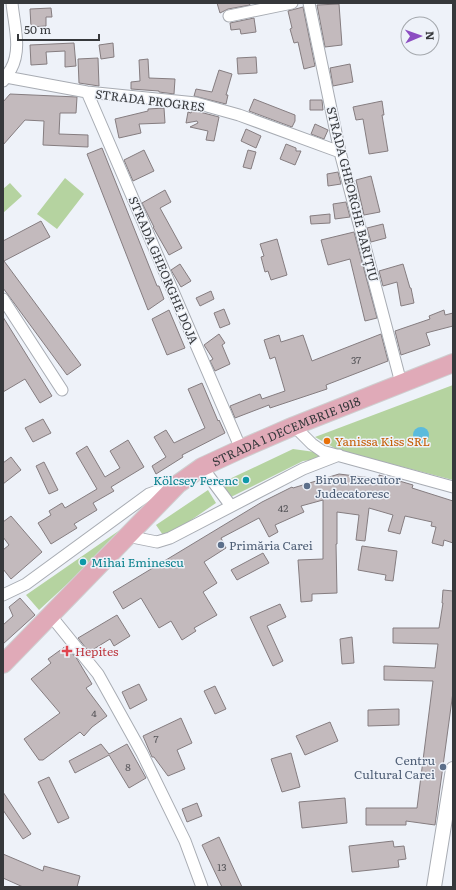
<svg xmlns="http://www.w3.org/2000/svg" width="456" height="890" viewBox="0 0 456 890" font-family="Literata,serif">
	<rect width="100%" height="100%" fill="#eef2f9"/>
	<path fill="#b5d3a0" d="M65,178L84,194L57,229L37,214Z
		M10,183L22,196L3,213V189Z
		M453,385V480L338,450L315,437Z
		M293,449L322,453L327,458L303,461L229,498L221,483Z
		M208,490L216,503L165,538L156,525Z
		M143,514L39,610L26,595Z"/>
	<path fill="#5bbbdc" d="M413 435a8 8 0 1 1 16 0a8 8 0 1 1-16 0Z"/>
	<path fill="#c3babd" stroke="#857d80" d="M217,3H249L250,5L228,9L220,13Z
		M339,4L342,45L325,47L317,5Z
		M303,7L315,66L304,69L298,42L294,43L290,29L292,28L288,11Z
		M51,8L52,17H46V26L31,27L30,9Z
		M254,18L256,32L241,34L240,29L231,30L230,23Z
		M74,43L76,66L65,67V51L46,52L47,64L31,65L30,45Z
		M113,43L114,57L101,59L99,45Z
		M256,57L257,73L238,74L237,58Z
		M98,58L99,86L79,83L78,59Z
		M148,59L149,78L175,79L174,94L159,92V91L131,89V82L140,81L139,60Z
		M350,64L353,82L333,86L330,68Z
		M219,70L232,74L226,95H228L226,104L194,96L196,89L212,92Z
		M10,94L77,97L76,113H60L59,134L88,135V147L43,145L44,121L25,120L3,145V102Z
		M254,99L295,115V121L292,127L249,111Z
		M310,100H322L323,110H310Z
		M382,101L384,115H382L388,151L369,154L363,119L356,120L353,107Z
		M164,108L165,123L139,124L141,133L119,138L115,119L148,111V109Z
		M192,110L219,117L214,141L206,140L208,131L190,127L198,123L197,121L186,123L188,112L191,113Z
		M315,124L328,130L324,139L311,134Z
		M246,129L261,136L256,148L241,141Z
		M286,144L296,148V151H301L295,165L280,159Z
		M102,148L157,286H159L164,299L148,310L87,154Z
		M144,150L154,171L133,181L124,160Z
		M248,150L256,152L251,169L243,167Z
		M338,172L341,184L328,186L327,174Z
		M371,176L380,212L364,215L356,180Z
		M165,190L171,202L160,208L182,248L169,255L153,227H154L142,203Z
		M346,202L350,217L335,219L333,204Z
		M330,214V223L311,224L310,216Z
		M41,221L50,237L4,261L81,365L67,375L3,288V241Z
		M383,224L386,238L371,242L367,228Z
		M354,232L377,318L365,321L350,259L328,265L321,240Z
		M277,239L287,275L271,280L268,271L265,272L261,257L264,256L260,244Z
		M180,264L191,281L181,287L171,270Z
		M403,264L410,288H411L414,303L401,306L397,282L383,286L379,271Z
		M211,291L214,299L200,306L196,298Z
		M224,309L230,324L220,328L214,313Z
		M169,310L185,348L167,355L152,319Z
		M444,310L445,315L453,313V326L426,333L430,345L401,355L395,331L430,319L429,316Z
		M3,317L52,396L40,403L25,379L3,392Z
		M219,334L225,343L222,345L230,364L215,371L210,361L213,359L204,345Z
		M381,334L388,361L326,385L327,389L270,408L269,405L235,418L230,406L260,394L262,399L285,391L275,357L270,359L264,340L279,335L281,342L303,335L312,361Z
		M202,383L218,421L219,420L225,433L182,455L183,457L156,474L152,466L166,457L154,437L166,430L174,443L205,428L188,389Z
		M43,419L51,433L33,442L25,428Z
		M128,440L144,467L111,487L114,491L93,503L97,510L74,524L77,528L51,544L38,523L51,515L49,511L62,503L65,508L97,489L76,453L87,446L105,477L120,468L110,451Z
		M11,457L21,470L3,484V463Z
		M44,462L58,490L49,494L36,466Z
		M339,474L379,479V475L413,485L412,488L453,501V543L444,540L443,546L432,543L436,527L431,526L432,522L405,516L400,534L388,531L393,515L369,508L365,541L356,540L359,515L337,512V544H336L337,593L312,594V601L301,602L298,560L323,559V500L301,506L304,512L275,525L278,532L269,537L259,518L221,538L226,548L204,562L217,583L203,592L217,615L194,628L196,631L182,640L171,621L159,628L141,598L123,609L113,592L262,502L292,487L293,488Z
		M11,516L42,552L11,579L3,569V550L9,545L3,537V522Z
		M362,546L397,551L393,581L385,580L386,575L358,570Z
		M263,553L269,563L237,580L231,570Z
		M443,590L453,591V692L435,825L406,821V825H366V808H417L433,681L384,680V666L435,668L438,644L393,643V628H439L443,603H442Z
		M20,598L35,615L3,644V625L13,616L9,607Z
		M280,604L286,617L267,626L283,661L273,666L250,617Z
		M117,615L130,636L114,646L110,639L89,652L78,638Z
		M352,637L354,663L342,664L340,639Z
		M66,646L77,659L92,684L86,688L107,716L92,727L84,736L80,732L43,760H39L24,739L60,713L31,679L51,663L48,659Z
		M139,684L147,700L130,709L122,692Z
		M215,686L226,709L215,714L204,691Z
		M399,709V725L368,726V710Z
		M181,718L192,743L177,750L185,769L168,776L154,757H152L143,736Z
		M330,722L338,741L305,755L296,736Z
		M101,744L109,754L127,744L146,778L129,788L109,755L75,773L69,761Z
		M291,753L300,787L282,792L271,759Z
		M49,777L69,818L58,823L38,782Z
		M3,792L31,834L23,839L3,810Z
		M345,798L347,823L302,828L299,802Z
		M197,803L202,816L187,822L182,809Z
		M219,837L242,887H222L202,845Z
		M393,841L394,847L404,846L406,859L398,860L399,867L352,872L349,846Z
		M3,854L43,871L44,866L80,876L77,887H23L3,878Z"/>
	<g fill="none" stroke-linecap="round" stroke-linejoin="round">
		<g stroke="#a8acb3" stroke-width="13">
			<path id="minor" d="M309,3L340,152L401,383
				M229,16L292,3
				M3,79C7,77 8,73 11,69C22,49 14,25 12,3
				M3,81L6,77L87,92L196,103L239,115L340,152
				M87,92L241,449
				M3,299L62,390
				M294,426L312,444L322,451L453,487
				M202,467L231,506
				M127,536L157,542L170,538L303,469L339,455
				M3,595L26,584L149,494L171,486
				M51,616L98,674L142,753L185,841L202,887"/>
		</g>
		<g stroke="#a8acb3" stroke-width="16">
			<path id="tertiary" d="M434,887L453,769"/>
		</g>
		<g stroke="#cfcfd0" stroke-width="20">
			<g id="primary">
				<path id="s1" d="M3,664L178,484L202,467L241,449L294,426L453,363"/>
			</g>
		</g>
		<use href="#minor" stroke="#fff" stroke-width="11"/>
		<use href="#tertiary" stroke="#fff" stroke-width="14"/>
		<use href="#primary" stroke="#e0aab8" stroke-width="18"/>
	</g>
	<circle fill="#e8710a" stroke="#eef2f9" stroke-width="1.5" cx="327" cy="441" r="4"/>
	<g fill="#0f9aa8" stroke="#eef2f9" stroke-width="1.5">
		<circle cx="246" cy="480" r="4"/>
		<circle cx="83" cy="562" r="4"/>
	</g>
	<g fill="#5c6f8a" stroke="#eef2f9" stroke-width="1.5">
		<circle cx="307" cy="486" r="4"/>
		<circle cx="221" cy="545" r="4"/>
		<circle cx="443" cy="767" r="4"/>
	</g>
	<path fill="#e0444e" stroke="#eef2f9" stroke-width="1.5" d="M65 645h4v4h4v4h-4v4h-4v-4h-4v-4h4z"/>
	<g text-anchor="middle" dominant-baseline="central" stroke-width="3" stroke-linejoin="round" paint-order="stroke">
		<g font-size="10" fill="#59585c">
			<text x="356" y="359">37</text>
			<text x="283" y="507">42</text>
			<text x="94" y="712">4</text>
			<text x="156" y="738">7</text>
			<text x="128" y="766">8</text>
			<text x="222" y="866">13</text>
		</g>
		<g font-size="12" fill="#36383b" stroke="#eef2f9">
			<text transform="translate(150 100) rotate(7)">STRADA PROGRES</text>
			<text transform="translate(353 194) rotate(76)">STRADA GHEORGHE BARIȚIU</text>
			<text transform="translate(164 270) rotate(67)">STRADA GHEORGHE DOJA</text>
			<text stroke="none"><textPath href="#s1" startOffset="372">STRADA 1 DECEMBRIE 1918</textPath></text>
		</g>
		<g font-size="12" fill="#c56008" stroke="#eef2f9" text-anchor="start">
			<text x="335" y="441">Yanissa Kiss SRL</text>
		</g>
		<g font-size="12" fill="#4e5e75" stroke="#eef2f9" text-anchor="start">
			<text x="315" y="479">Birou Executor<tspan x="315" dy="14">Judecatoresc</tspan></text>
			<text x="229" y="545">Primăria Carei</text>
			<text x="435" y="760" text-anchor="end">Centru<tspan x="435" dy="14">Cultural Carei</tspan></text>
		</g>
		<g font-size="12" fill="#0d838f" stroke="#eef2f9" text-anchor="end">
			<text x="238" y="480">Kölcsey Ferenc</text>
			<text x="91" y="562" text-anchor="start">Mihai Eminescu</text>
		</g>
		<g font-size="12" fill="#be3a42" stroke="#eef2f9" text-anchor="start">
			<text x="75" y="651">Hepites</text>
		</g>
	</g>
	<rect width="456" height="890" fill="none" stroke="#36383b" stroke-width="8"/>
	<g transform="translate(420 36) rotate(88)"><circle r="19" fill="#eef2f9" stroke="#a4a8ad"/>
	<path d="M0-3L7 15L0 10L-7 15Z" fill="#8c4dc2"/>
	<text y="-6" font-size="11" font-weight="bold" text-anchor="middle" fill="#36383b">N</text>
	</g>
	<path d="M18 34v6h81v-6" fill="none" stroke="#36383b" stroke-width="2"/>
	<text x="24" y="34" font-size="12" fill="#36383b" stroke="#eef2f9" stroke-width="3" paint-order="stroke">50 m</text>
</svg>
